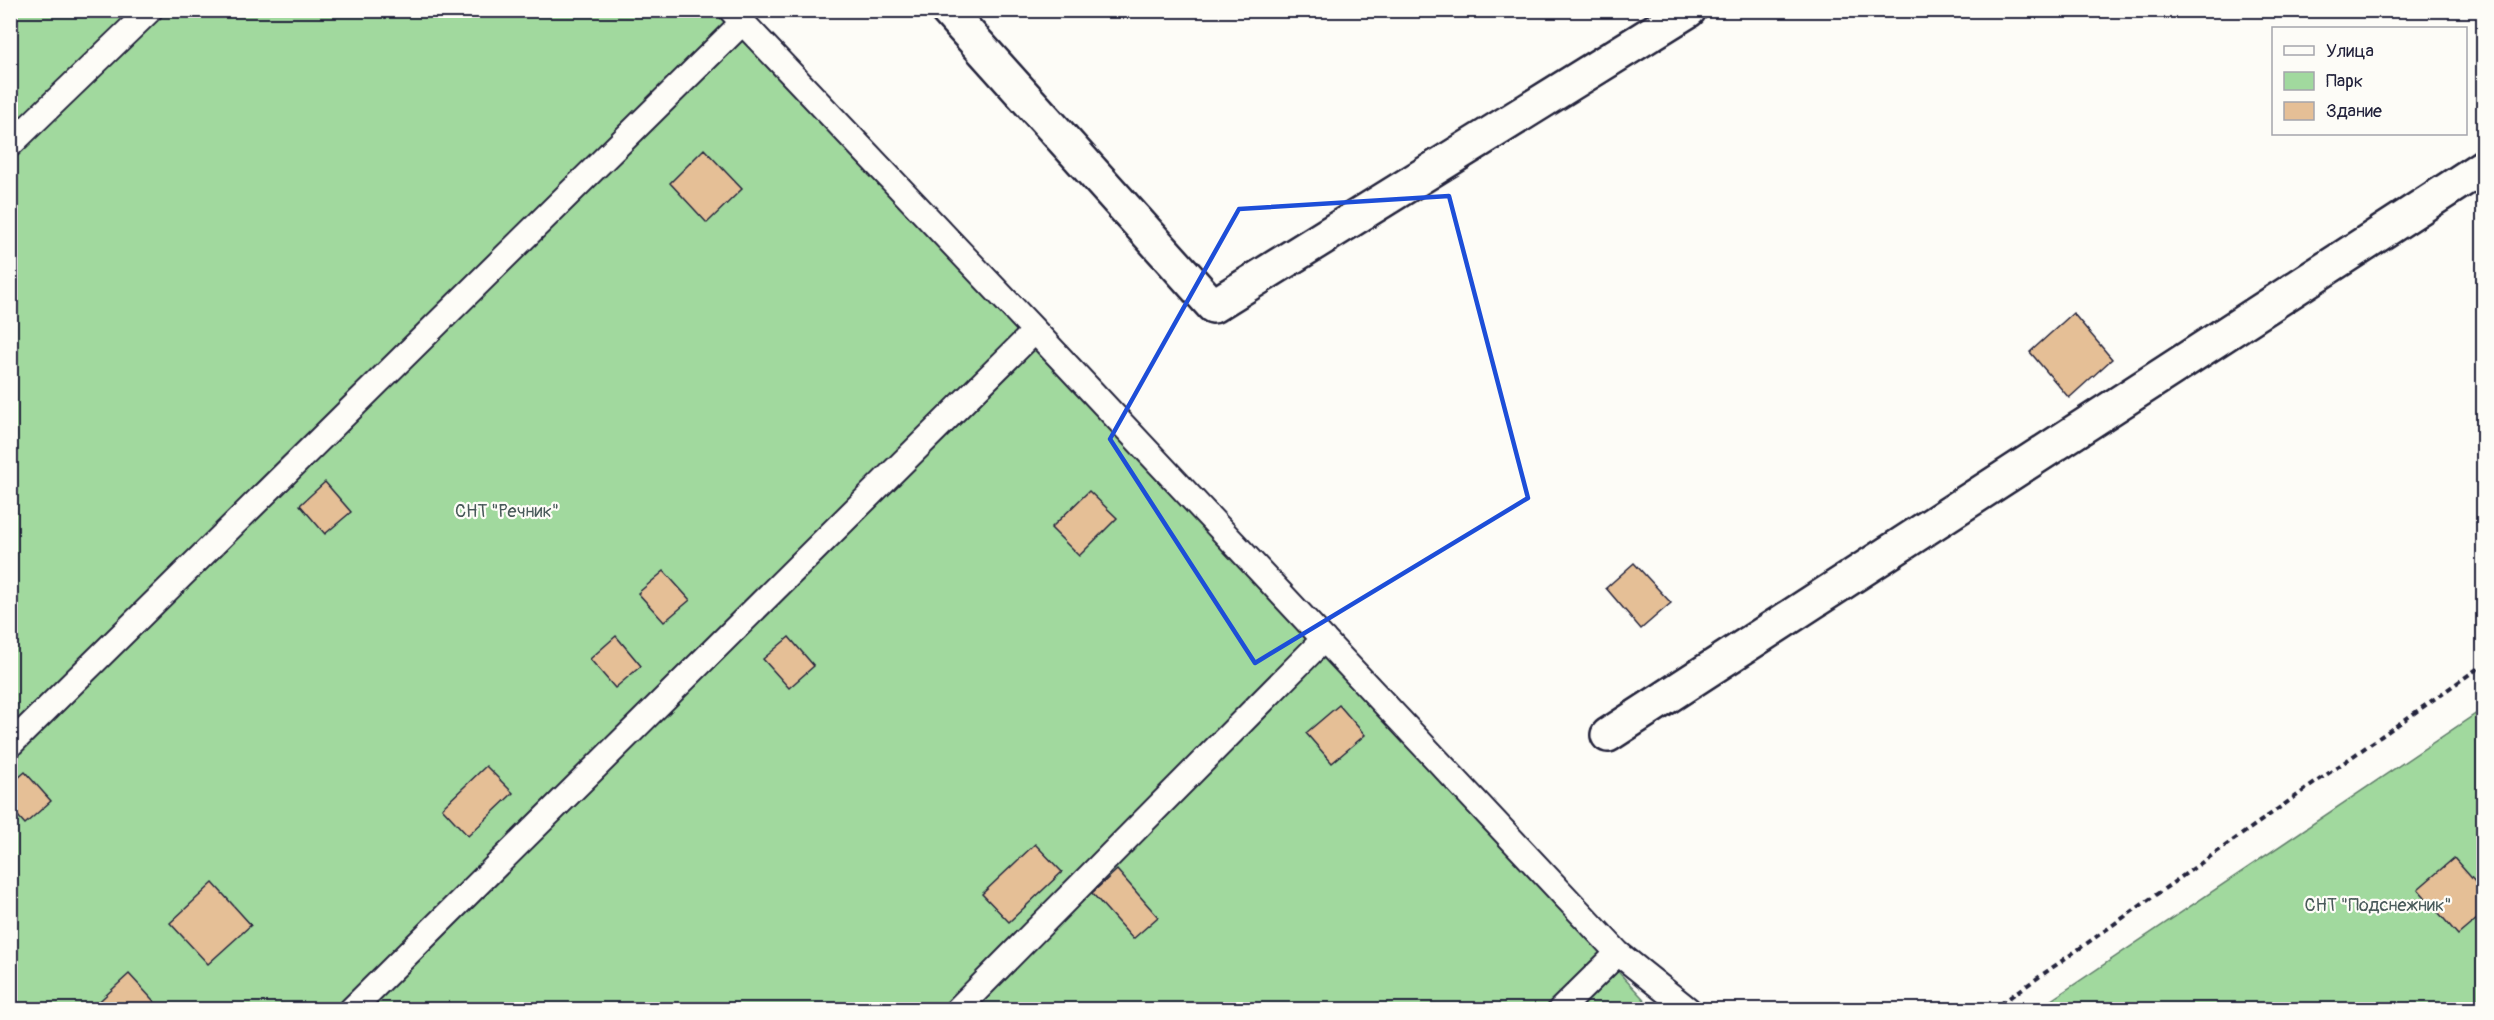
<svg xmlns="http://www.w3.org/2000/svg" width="2494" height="1020" viewBox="0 0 2494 1020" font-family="Pangolin,sans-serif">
	<rect width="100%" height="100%" fill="#fdfcf7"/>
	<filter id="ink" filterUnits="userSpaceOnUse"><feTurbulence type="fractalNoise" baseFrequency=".0167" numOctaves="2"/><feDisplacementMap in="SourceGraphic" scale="12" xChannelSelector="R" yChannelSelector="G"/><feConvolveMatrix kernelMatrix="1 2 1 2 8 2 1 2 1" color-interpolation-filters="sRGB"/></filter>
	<g filter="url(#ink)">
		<path fill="#a1d99e" stroke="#627e6c" stroke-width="1.5" d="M10,11H719L1653,1009H11Z
			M2483,709V1009H2038Z"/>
		<path fill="#e5bf96" stroke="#22223b" stroke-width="1.5" d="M704,149L742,189L707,223L670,183Z
			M2073,313L2112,359L2069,398L2030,352Z
			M325,482L351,512L325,534L300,505Z
			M1089,491L1117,518L1079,556L1051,528Z
			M1634,563L1671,603L1641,629L1606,588Z
			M664,571L690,600L664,622L638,593Z
			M616,636L641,666L615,688L590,659Z
			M789,637L814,666L789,688L763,659Z
			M1339,705L1365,735L1332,763L1306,733Z
			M486,766L513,793L468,836L442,808Z
			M25,772L51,801L25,824L10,807V785Z
			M1035,844L1062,872L1009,922L982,894Z
			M2454,858L2484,892V913L2458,935L2418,889Z
			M1117,870L1158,917L1133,939L1092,893Z
			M213,883L251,925L208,964L170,923Z
			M129,974L162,1010H90Z"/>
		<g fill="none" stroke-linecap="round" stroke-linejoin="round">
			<g stroke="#22223b" stroke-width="28">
				<path id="service" d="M731,10L1035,331L1618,953L1689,1010
					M10,145L150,10
					M10,745L742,23
					M351,1010L1035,331
					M957,1010L1324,639
					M1560,1010L1618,953"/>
			</g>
			<g stroke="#22223b" stroke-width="38">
				<path id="minor" d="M947,10L1213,306L1689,10
					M1608,735L2484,166"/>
			</g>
			<path stroke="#22223b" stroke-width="4" stroke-dasharray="6 4.5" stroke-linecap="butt" d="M1992,1010L2484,664"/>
			<use href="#service" stroke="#fdfcf7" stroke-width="24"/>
			<use href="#minor" stroke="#fdfcf7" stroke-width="33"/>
		</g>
	</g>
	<path fill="none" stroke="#1d4ed8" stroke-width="4.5" stroke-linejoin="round" d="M1449,196L1528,498L1255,663L1110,439L1239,209Z"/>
	<g text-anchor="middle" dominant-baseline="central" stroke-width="4.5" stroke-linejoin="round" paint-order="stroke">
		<g font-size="18" fill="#485959" stroke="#fdfcf7">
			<text x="507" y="511">СНТ "Речник"</text>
			<text x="2378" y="905">СНТ "Подснежник"</text>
		</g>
	</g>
	<rect width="2494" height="1020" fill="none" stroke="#fdfcf7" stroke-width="36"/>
	<rect x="18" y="18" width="2458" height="984" fill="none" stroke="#22223b" stroke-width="2" filter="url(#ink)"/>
	<rect x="2272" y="27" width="195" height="108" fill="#fdfcf7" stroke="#a5a5ac" stroke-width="1.5"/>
	<rect x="2284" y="46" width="30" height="9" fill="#fdfcf7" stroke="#a5a5ac" stroke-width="1.5"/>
	<text x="2326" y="57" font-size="18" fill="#22223b">Улица</text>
	<rect x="2284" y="72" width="30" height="18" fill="#a1d99e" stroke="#a5a5ac" stroke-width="1.5"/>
	<text x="2326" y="87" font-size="18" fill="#22223b">Парк</text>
	<rect x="2284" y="102" width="30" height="18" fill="#e5bf96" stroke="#a5a5ac" stroke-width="1.5"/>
	<text x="2326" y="117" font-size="18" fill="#22223b">Здание</text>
</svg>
